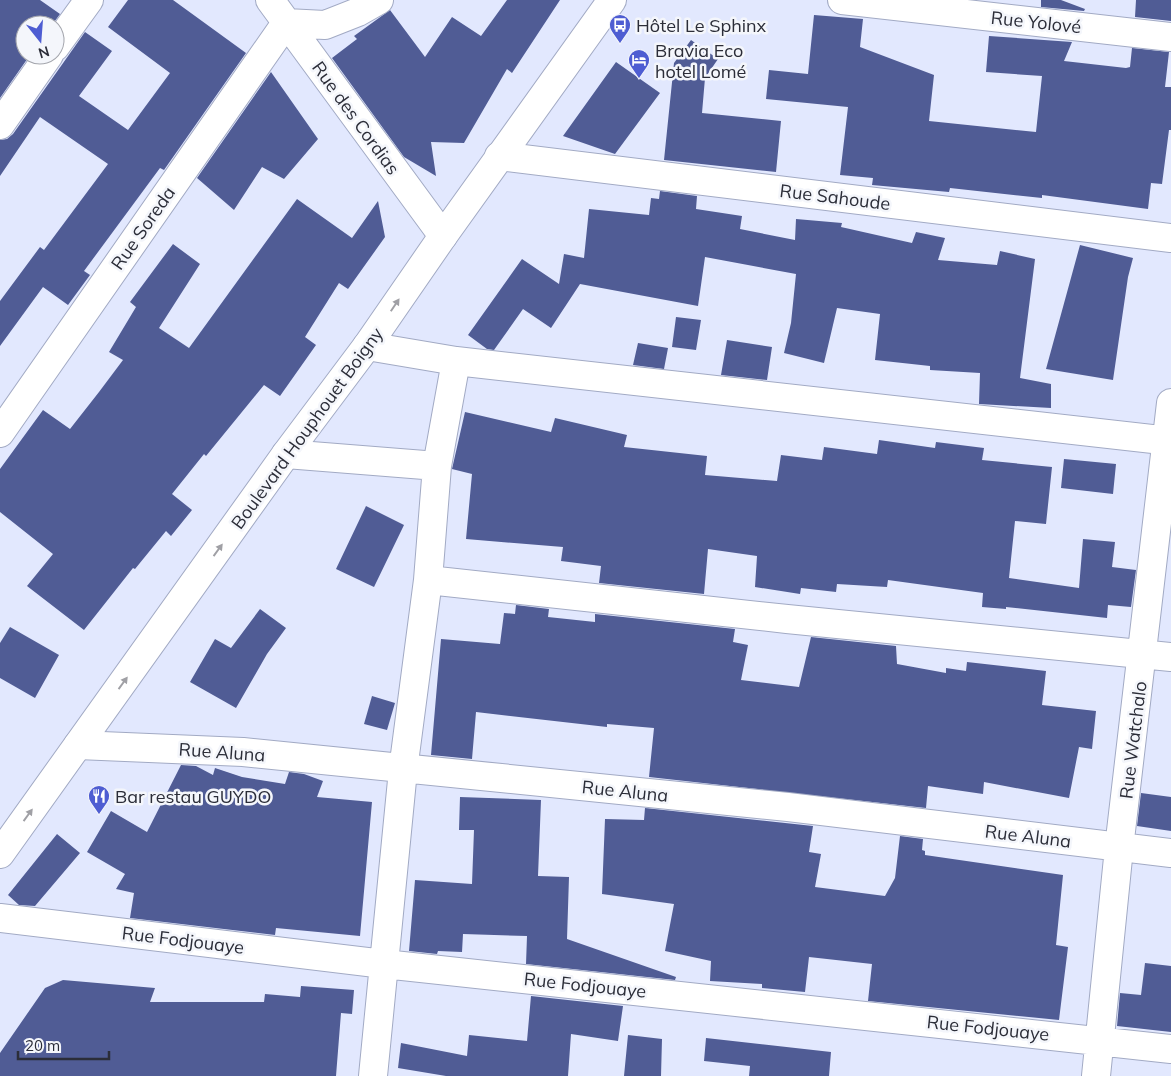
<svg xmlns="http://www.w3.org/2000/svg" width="1171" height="1076" viewBox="0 0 1171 1076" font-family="Mulish,sans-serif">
	<rect width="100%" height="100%" fill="#e2e8fe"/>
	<path fill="#505c95" d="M0,0H40L60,14L52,25H25V55H30L0,98Z
		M128,0H173L246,53L164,170L160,168L84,271L90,275L68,305L43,287L0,346V301L40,247L44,250L108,164L40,117L0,176V140L7,139L13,134L85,32L112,51L79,96L128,130L170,73L108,27Z
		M507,0H560L512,73L507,69L464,143L431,142L436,176L404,157L332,58L357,39L354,36L390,10L425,57L452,17L481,36Z
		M1041,0H1061L1085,9L1084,11L1041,7Z
		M1136,0H1171V21L1135,17Z
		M814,15L863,19L860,47L934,75L929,121L1036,132L1042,76L986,72L989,36L1072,42L1064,61L1126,68L1130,67L1132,48L1169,52L1165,87H1171V130H1169L1162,184L1151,183L1148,209L1042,195V198L950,188L949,192L872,185L873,178L840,175L848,107L766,99L769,70L808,74Z
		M691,40L718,59L705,78L702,113L781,121L776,172L664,160L674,63Z
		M616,62L660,93L615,154L563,136Z
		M271,72L318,139L284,179L262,167L234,210L197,178Z
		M660,191L697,196L696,209L742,216L740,229L795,240L796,219L842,223L841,227L912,243L916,232L945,238L938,260L997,265L1000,251L1035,259L1020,378L1051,384V408L979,404L980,373L930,370V366L875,360L880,314L837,308L824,363L784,353L791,323L796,274L705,257L698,306L580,284L551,328L523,309L494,350L487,349L468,335L522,259L559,284L564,254L584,258L589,209L649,215L651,198L659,199Z
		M297,199L352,238L378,201L385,237L348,289L339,283L305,337L316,345L280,396L264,385L206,456L204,454L172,494L192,510L171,536L166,531L135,569L133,568L84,630L27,586L53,554L0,512V469L43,410L70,429L99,392L123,360L109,352L136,307L130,302L173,244L200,264L159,328L189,348Z
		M1080,245L1133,258L1128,277L1113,380L1046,369Z
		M676,317L701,320L696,350L672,347Z
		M727,340L772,347L767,380L721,375Z
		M638,343L668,348L664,369L633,365Z
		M465,412L551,432L555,418L627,435L624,447L707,456L705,475L777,481L781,455L822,460L824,447L877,454L879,440L935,448L936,442L984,448L982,460L1052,467L1046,524L1015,521L1009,578L1079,588L1083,539L1115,542L1112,567L1136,570L1131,607L1108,605L1107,618L1006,607V609L982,607L983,593L888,580L887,587L837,584L836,592L801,588L800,594L755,587L757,556L708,549L704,594L599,583L601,566L561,561L563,547L466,539L472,474L452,469Z
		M1064,459L1116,464L1113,494L1061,488Z
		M366,506L404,525L374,587L336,569Z
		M516,605L549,609L548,617L595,622V614L735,629L733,642L748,645L741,680L799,687L811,637L896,646L897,664L946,673V668L966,671L967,662L1046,671L1042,705L1096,711L1092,749L1079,747L1069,798L984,782L983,794L928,786L926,808L649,777L654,728L607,724V727L476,712L472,759L431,755L441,639L500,644L504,613L515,614Z
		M260,609L286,628L267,654L236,708L190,682L215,639L231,648Z
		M10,627L59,655L35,698L0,678V643Z
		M372,696L395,703L387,730L364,724Z
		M181,765L196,766L213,775L215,768L242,777L285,784L289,772L304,774L323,781L317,797L372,802L360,936L276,928L275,935L130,918L134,893L116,889L125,874L87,852L111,811L147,832Z
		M1141,793L1171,797V831L1137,826Z
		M460,797L541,800L538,876L569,877L567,939L676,977L675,980L526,964L527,936L463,934L462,952L438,951L437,954L409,951L415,880L472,884L474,830H459Z
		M645,808L813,826L809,852L821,854L815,887L885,896L895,878L900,836L923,839L922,850L925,851V855L1063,875L1056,945L1068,947L1059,1020L868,1001L872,964L809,957L805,992L762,988V984L710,981L711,961L665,951L674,904L602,894L605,819L644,820Z
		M57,834L80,853L35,906L19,905L8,895Z
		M1145,963L1171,966V1032L1117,1026L1120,993L1141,995Z
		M63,980L155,988L150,1002H264L265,994L300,997L301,986L354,990L352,1014L341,1013L336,1076H0V1053L45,988Z
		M531,996L623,1006L618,1041L571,1034L568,1076H446L398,1068L401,1043L467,1056L469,1035L527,1041Z
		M628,1035L662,1039L661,1076H624Z
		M706,1038L831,1052L829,1076H749L750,1066L704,1061Z"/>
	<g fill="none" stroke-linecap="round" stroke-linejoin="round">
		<g stroke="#a2aac4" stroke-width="30">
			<path id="street" d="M270,0L443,236
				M842,0L1171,37
				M55,47L89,0
				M0,125L49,55
				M499,156L1171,238
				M367,346L456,361L1171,441
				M0,433L286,23L325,25L358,12L379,0
				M286,454L437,466
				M428,580L787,619L1171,657
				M78,745L243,752L788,807L1171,853
				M0,918L384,964L1171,1049
				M373,1076L403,770L428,580L437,466L456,361
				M1096,1076L1119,848L1171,403"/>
		</g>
		<g stroke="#a2aac4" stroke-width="30">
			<path id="secondary" d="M0,854L286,454L367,346L443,236L612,0"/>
		</g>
		<use href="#street" stroke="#fff" stroke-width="28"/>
		<use href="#secondary" stroke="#fff" stroke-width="28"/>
	</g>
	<defs><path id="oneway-solid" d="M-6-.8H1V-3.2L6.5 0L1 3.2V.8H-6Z" transform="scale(1.25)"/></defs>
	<g fill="#a0a0a5">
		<use href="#oneway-solid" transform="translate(395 305) rotate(-56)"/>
		<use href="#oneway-solid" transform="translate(218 550) rotate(-54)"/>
		<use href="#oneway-solid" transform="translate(123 683) rotate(-54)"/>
		<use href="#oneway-solid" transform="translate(28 815) rotate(-54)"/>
	</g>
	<defs>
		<g id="bus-pin" transform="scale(1.125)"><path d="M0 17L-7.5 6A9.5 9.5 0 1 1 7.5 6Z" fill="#4e5dd2" stroke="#f4f6fb"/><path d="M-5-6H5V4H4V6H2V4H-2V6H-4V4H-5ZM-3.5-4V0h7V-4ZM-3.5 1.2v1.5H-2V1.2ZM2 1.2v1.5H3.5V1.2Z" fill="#fff"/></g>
		<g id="hotel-pin" transform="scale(1.125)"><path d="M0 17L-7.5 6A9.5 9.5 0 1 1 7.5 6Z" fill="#4e5dd2" stroke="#f4f6fb"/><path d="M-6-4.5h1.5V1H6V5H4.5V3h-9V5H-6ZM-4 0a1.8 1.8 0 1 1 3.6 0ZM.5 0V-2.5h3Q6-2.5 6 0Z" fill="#fff"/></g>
		<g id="restaurant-pin" transform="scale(1.125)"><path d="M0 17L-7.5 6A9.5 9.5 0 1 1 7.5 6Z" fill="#4e5dd2" stroke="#f4f6fb"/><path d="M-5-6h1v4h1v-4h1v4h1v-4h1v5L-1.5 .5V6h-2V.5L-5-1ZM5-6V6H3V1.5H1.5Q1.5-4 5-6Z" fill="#fff"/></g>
	</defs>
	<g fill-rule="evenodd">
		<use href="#bus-pin" x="620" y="25"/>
		<use href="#hotel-pin" x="639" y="60"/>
		<use href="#restaurant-pin" x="99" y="796"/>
	</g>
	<g text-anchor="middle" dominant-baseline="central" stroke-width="5" stroke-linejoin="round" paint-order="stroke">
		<g font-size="18" fill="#2b2d38" stroke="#f4f6fb">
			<text transform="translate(1036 22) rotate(6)">Rue Yolové</text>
			<text transform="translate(356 118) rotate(54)">Rue des Cordias</text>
			<text transform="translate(835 197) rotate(7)">Rue Sahoude</text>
			<text transform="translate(143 228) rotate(-55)">Rue Soreda</text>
			<text transform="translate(307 428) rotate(-54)">Boulevard Houphouet Boigny</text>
			<text transform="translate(1133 740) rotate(-83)">Rue Watchalo</text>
			<text transform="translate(222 752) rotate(4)">Rue Aluna</text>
			<text transform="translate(625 791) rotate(6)">Rue Aluna</text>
			<text transform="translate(1028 836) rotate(7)">Rue Aluna</text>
			<text transform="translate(183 940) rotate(7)">Rue Fodjouaye</text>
			<text transform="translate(585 985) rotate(6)">Rue Fodjouaye</text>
			<text transform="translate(988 1028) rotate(6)">Rue Fodjouaye</text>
		</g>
		<g font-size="18" fill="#2b2d38" stroke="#f4f6fb" text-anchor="start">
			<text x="636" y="25">Hôtel Le Sphinx</text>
			<text x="655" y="50">Bravia Eco<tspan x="655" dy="21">hotel Lomé</tspan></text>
			<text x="115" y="796">Bar restau GUYDO</text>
		</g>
	</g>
	<g transform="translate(40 40) rotate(163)"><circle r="24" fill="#f4f6fb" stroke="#a4a6ad"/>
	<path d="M0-4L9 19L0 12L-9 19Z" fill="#4e5dd2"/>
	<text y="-8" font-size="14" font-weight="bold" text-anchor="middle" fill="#2b2d38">N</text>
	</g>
	<path d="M18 1051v8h91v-8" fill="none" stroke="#2b2d38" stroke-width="2.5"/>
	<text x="25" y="1051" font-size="15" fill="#2b2d38" stroke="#f4f6fb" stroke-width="4" paint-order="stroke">20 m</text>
</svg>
